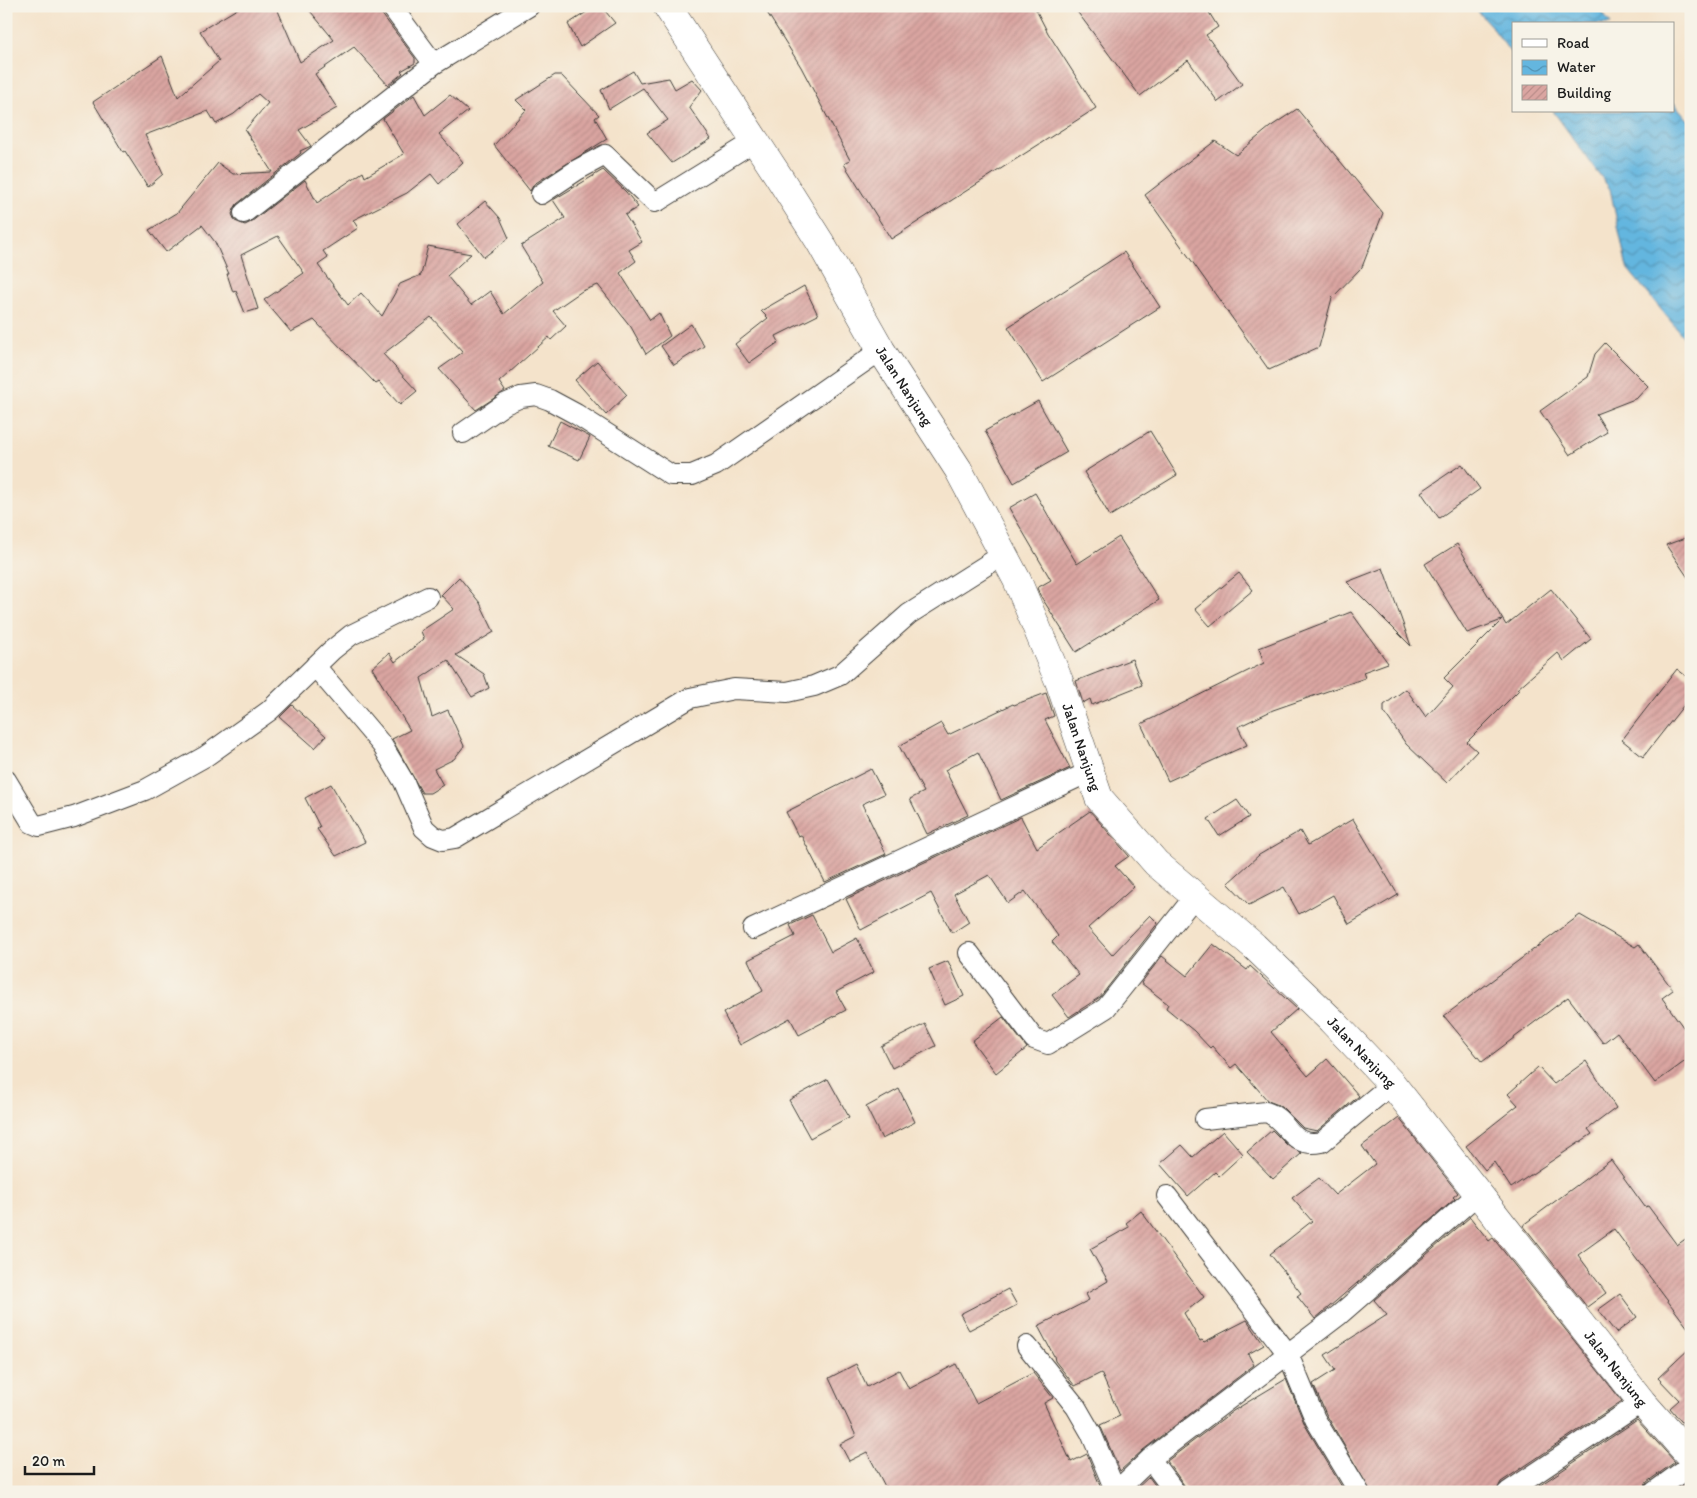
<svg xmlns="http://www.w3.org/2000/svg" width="1697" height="1498" viewBox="0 0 1697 1498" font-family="Itim,sans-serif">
	<defs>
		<pattern id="water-waves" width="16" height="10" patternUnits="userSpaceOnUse" patternTransform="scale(1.25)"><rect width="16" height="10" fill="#64b6df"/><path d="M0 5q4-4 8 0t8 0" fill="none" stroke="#5293b4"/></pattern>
		<pattern id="building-hatch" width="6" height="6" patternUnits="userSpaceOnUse" patternTransform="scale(1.25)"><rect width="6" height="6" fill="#daa5a1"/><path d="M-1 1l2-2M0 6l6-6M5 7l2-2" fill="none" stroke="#ba8d8a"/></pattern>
	</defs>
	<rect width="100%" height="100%" fill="#f7f3e8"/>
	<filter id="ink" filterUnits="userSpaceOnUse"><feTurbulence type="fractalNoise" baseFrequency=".02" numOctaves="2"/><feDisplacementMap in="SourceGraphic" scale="10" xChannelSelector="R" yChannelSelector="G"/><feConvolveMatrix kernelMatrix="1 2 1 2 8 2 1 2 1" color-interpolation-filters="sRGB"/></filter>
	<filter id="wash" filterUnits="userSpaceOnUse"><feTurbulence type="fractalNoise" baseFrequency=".0096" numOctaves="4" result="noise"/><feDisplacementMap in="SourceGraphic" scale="20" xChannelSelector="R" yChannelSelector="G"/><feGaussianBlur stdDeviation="1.12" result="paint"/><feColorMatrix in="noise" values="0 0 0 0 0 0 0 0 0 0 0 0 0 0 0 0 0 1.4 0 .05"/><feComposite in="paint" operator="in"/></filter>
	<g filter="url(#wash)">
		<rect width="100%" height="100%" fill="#f4e3cb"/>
		<path fill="url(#water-waves)" stroke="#40697e" d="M1473,6H1597L1611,24H1513V56L1492,27Z
			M1673,102L1691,123V346L1627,268L1610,189L1553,111H1673Z"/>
		<g id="blocks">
			<path fill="url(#building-hatch)" d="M242,6H276L300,62L334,40L306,6H379L381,13L415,58V63L401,71L403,73L388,85L354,47L315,74L337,108L299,130L311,146L300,151L301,153L237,204L232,214L235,221L245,225L251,222L305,180L317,203L363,172L365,177L404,154L383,119L414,95L425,115L450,95L468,111L439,134L463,162L439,184L431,174L407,193L353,220L358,228L323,251L328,258L318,265L348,305L361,293L382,316L400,284L421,275L428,246L471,254L447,276L471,305L490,291L504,314L543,282L521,246L565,218L553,200L603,170L626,192L638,207L625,215L642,242L629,250L636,261L620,273L650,320L659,313L670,336L646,354L631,327L598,285L582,291L553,311L566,326L551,340L549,337L499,382L505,391L476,410L439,369L463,352L431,317L383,354L417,391L400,405L379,382L376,384L314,320L291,332L264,300L304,273L278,236L241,255L258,309L245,313L236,291L233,292L227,274H229L215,242L202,225L166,252L149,230L177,213L218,163L233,174L272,172L245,130L268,103L258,94L234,114L216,124L208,111L145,135L163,174L148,187L125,151L123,152L93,102L162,56L178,97L219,61L200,31Z
				M596,6H601L615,23L580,47L568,24Z
				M763,6H1034L1048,33L1096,108L891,239L844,164L850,160L801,67Z
				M1073,6H1205L1218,27L1206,35L1242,84L1218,102L1188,60L1140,96Z
				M633,71L640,83L669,78L675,89L692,79L702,90L689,107L711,139L672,163L647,133L668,120L643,88L609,109L601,90Z
				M555,75H561L599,115L595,118L607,139L534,184L530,191L494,145L526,110L516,100Z
				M1297,109L1383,213L1362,267L1332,298L1319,347L1269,370L1145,195L1215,141L1236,155L1270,127Z
				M485,201L500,218L509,238L484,257L458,224Z
				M1124,252L1160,307L1043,382L1008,327Z
				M804,286L818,315L776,336L779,342L749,363L735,344L768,318L761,311Z
				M691,324L704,346L674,365L661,346Z
				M1605,343L1648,386L1637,398L1596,414L1607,432L1570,455L1540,411L1588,377L1595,354Z
				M597,361L627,395L606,415L575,380Z
				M1038,401L1067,452L1014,483L985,431Z
				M560,421L590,437L579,460L548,446Z
				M1150,431L1177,475L1110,516L1084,472Z
				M1462,464L1480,489L1439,518L1421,492Z
				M1035,493L1077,564L1119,537L1159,600L1076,652L1040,595L1037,588L1051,580L1009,508Z
				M1691,536V582L1666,545Z
				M1457,544L1506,625L1551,589L1591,639L1564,661L1558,653L1517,689L1519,690L1467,742L1477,751L1447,783L1406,744L1384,712V705L1406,689L1426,717L1453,687L1444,678L1502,620L1467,633L1425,564Z
				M1383,568L1411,646L1347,582Z
				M1239,573L1253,590L1210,626L1195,609Z
				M459,577L480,603L494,632L456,655L484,674L489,688L472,697L448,660L421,678L432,717L448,710L464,746L454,759L434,769L443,785L430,793H422L392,739L410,730L372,668L389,653L395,662L424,639L421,631L454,609L441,595Z
				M1351,612L1388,663L1363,672L1365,678L1273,710L1238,727L1247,745L1168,781L1141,724L1264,663L1259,648Z
				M1132,659L1142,685L1092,705L1090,699L1083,703L1076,681Z
				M1677,669L1691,680V696L1643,757L1622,740Z
				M1046,693L1054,716L1045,720L1070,768L1001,800L978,752L945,770L968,815L927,834L910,799L924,792L899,746L941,723L948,735L1013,704L1014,705Z
				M292,705L326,736L315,748L280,717Z
				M871,769L884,794L862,804L886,854L825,882L801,835L798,836L786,812Z
				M331,784L365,842L336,856L317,829L320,827L305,798Z
				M1237,800L1249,817L1219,836L1208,819Z
				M1090,811L1129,856L1115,866L1134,887L1088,928L1112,955L1150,915L1158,923L1100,997L1069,1017L1052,995L1079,975L1052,942L1058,936L1025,891L1008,903L989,875L954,894L969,922L952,933L931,893L861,930L846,899L1021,817L1037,848Z
				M1353,819L1398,895L1349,924L1333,895L1299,914L1284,887L1249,905L1228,883L1259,855L1300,831L1308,845Z
				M812,915L831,952L857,938L874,972L836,992L846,1010L799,1035L790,1018L740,1045L723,1013L763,991L748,960L795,936L790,925Z
				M1580,915L1635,947L1639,944L1673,990L1662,998L1691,1038V1057L1655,1083L1617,1032L1603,1043L1568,997L1482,1062L1444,1016Z
				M1213,944L1247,970L1250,966L1297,1009L1271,1032L1308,1076L1327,1059L1359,1096L1317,1131L1303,1128L1281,1106L1268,1101L1236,1064L1231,1068L1212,1046L1210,1048L1194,1031L1166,1008L1168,1004L1141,983L1162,956L1187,976Z
				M948,961L964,996L945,1005L929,969Z
				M1003,1017L1027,1048L996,1073L972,1041Z
				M925,1024L936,1046L892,1068L881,1046Z
				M1586,1061L1616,1108L1588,1129L1592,1134L1511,1188L1494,1162L1485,1170L1466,1146L1518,1105L1508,1094L1538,1067L1554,1084Z
				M828,1079L849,1117L810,1138L789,1100Z
				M899,1089L915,1122L882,1139L866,1107Z
				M1399,1118L1458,1193L1453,1197L1455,1199L1315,1319L1297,1296L1301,1293L1270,1254L1312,1221L1292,1198L1319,1178L1335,1195L1375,1164L1362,1146Z
				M1272,1130L1288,1146L1302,1153L1273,1179L1247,1152Z
				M1223,1131L1243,1154L1219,1176L1215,1172L1188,1196L1160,1164L1182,1145L1193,1157Z
				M1611,1160L1645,1207L1648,1206L1677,1245L1691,1235V1332L1614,1229L1578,1255L1606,1293L1587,1307L1523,1225Z
				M1141,1211L1204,1297L1184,1313L1200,1341L1202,1340L1204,1342L1247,1320L1264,1345L1248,1354L1254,1365L1143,1450L1120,1471L1100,1425L1120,1416L1101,1373L1075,1386L1055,1361L1054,1356L1038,1326L1089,1300L1086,1294L1108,1281L1090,1249L1129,1227L1126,1223Z
				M1470,1217L1489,1241L1493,1238L1622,1401L1501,1482L1496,1492H1371L1326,1414L1313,1384L1335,1370L1325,1355L1387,1315L1374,1300Z
				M1008,1289L1017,1305L969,1330L960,1314Z
				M1620,1294L1637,1317L1616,1333L1598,1310Z
				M1691,1347V1433L1670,1408L1679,1400L1658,1378Z
				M856,1364L867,1387L899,1370L909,1389L956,1364L976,1403L1033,1373L1053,1398L1044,1403L1071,1462L1087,1454L1101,1488L1094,1492H888L867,1452L849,1461L840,1444L856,1436L829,1378Z
				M1286,1379L1305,1425L1345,1492H1187L1184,1485L1167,1461L1233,1411Z
				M1637,1420L1675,1462L1647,1482L1642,1492H1530Z
				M1149,1477L1160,1492H1134L1135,1490Z
				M1691,1480V1492H1674Z"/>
		</g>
	</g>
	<g filter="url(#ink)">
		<use href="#blocks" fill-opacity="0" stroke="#3c3a36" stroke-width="1"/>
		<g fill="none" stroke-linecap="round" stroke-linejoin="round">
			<g stroke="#3c3a36" stroke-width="22">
				<path id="minor" d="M391,6L434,64
					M541,194L577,170L605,155L651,199L654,202L658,201L755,141
					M244,213L434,64L529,6
					M463,433L505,404L521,397L536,395L550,400L576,414L671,475H692L716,465L881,350
					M315,666L382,745L404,782L424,828L433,836L443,840L455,838L690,698L734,689L787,692L814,686L840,675L909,614L1004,554
					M6,780L32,823L39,826L74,817L145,790L206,756L269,711L331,651L351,635L428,597
					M753,929L1089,772
					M969,953L1034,1039L1048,1044L1106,1008L1195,896
					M1205,1119L1266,1112C1289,1119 1289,1149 1322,1142L1392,1084
					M1167,1196L1288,1354L1315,1419L1359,1492
					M1027,1346L1076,1407L1091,1433L1116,1492
					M1150,1459L1175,1492
					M1120,1492L1125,1483L1150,1459L1339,1315L1479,1193
					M1508,1492L1642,1402
					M1654,1492L1691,1465"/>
			</g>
			<g stroke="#3c3a36" stroke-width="29">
				<g id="secondary">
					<path id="s1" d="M667,6L777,174L820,242L881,350L958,469L1017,580L1059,681L1099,798L1156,863L1254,946L1331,1020L1392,1084L1642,1402L1691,1457"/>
				</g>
			</g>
			<use href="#minor" stroke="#fff" stroke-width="20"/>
			<use href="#secondary" stroke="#fff" stroke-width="28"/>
		</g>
	</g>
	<g text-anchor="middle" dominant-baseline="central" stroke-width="4.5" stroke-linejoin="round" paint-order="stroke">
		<g font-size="15" fill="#1c1c1c" stroke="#f7f3e8">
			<text stroke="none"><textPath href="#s1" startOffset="448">Jalan Nanjung</textPath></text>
			<text stroke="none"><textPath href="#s1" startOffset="852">Jalan Nanjung</textPath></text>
			<text stroke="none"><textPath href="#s1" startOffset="1272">Jalan Nanjung</textPath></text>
			<text stroke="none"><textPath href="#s1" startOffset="1678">Jalan Nanjung</textPath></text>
		</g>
	</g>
	<rect width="1697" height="1498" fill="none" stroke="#f7f3e8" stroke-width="25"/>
	<rect x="1512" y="22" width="162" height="90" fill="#f7f3e8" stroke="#9f9d96"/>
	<rect x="1522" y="39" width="25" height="8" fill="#ffffff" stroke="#9f9d96"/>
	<text x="1557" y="48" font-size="15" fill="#1c1c1c">Road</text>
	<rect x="1522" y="60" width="25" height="15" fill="url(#water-waves)" stroke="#9f9d96"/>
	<text x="1557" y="72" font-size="15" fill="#1c1c1c">Water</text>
	<rect x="1522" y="85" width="25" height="15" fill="url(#building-hatch)" stroke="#9f9d96"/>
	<text x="1557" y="98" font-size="15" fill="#1c1c1c">Building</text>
	<path d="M25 1466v8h69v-8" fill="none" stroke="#1c1c1c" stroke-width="2.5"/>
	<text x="32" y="1466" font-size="15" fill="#1c1c1c" stroke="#f7f3e8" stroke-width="4" paint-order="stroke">20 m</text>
</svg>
